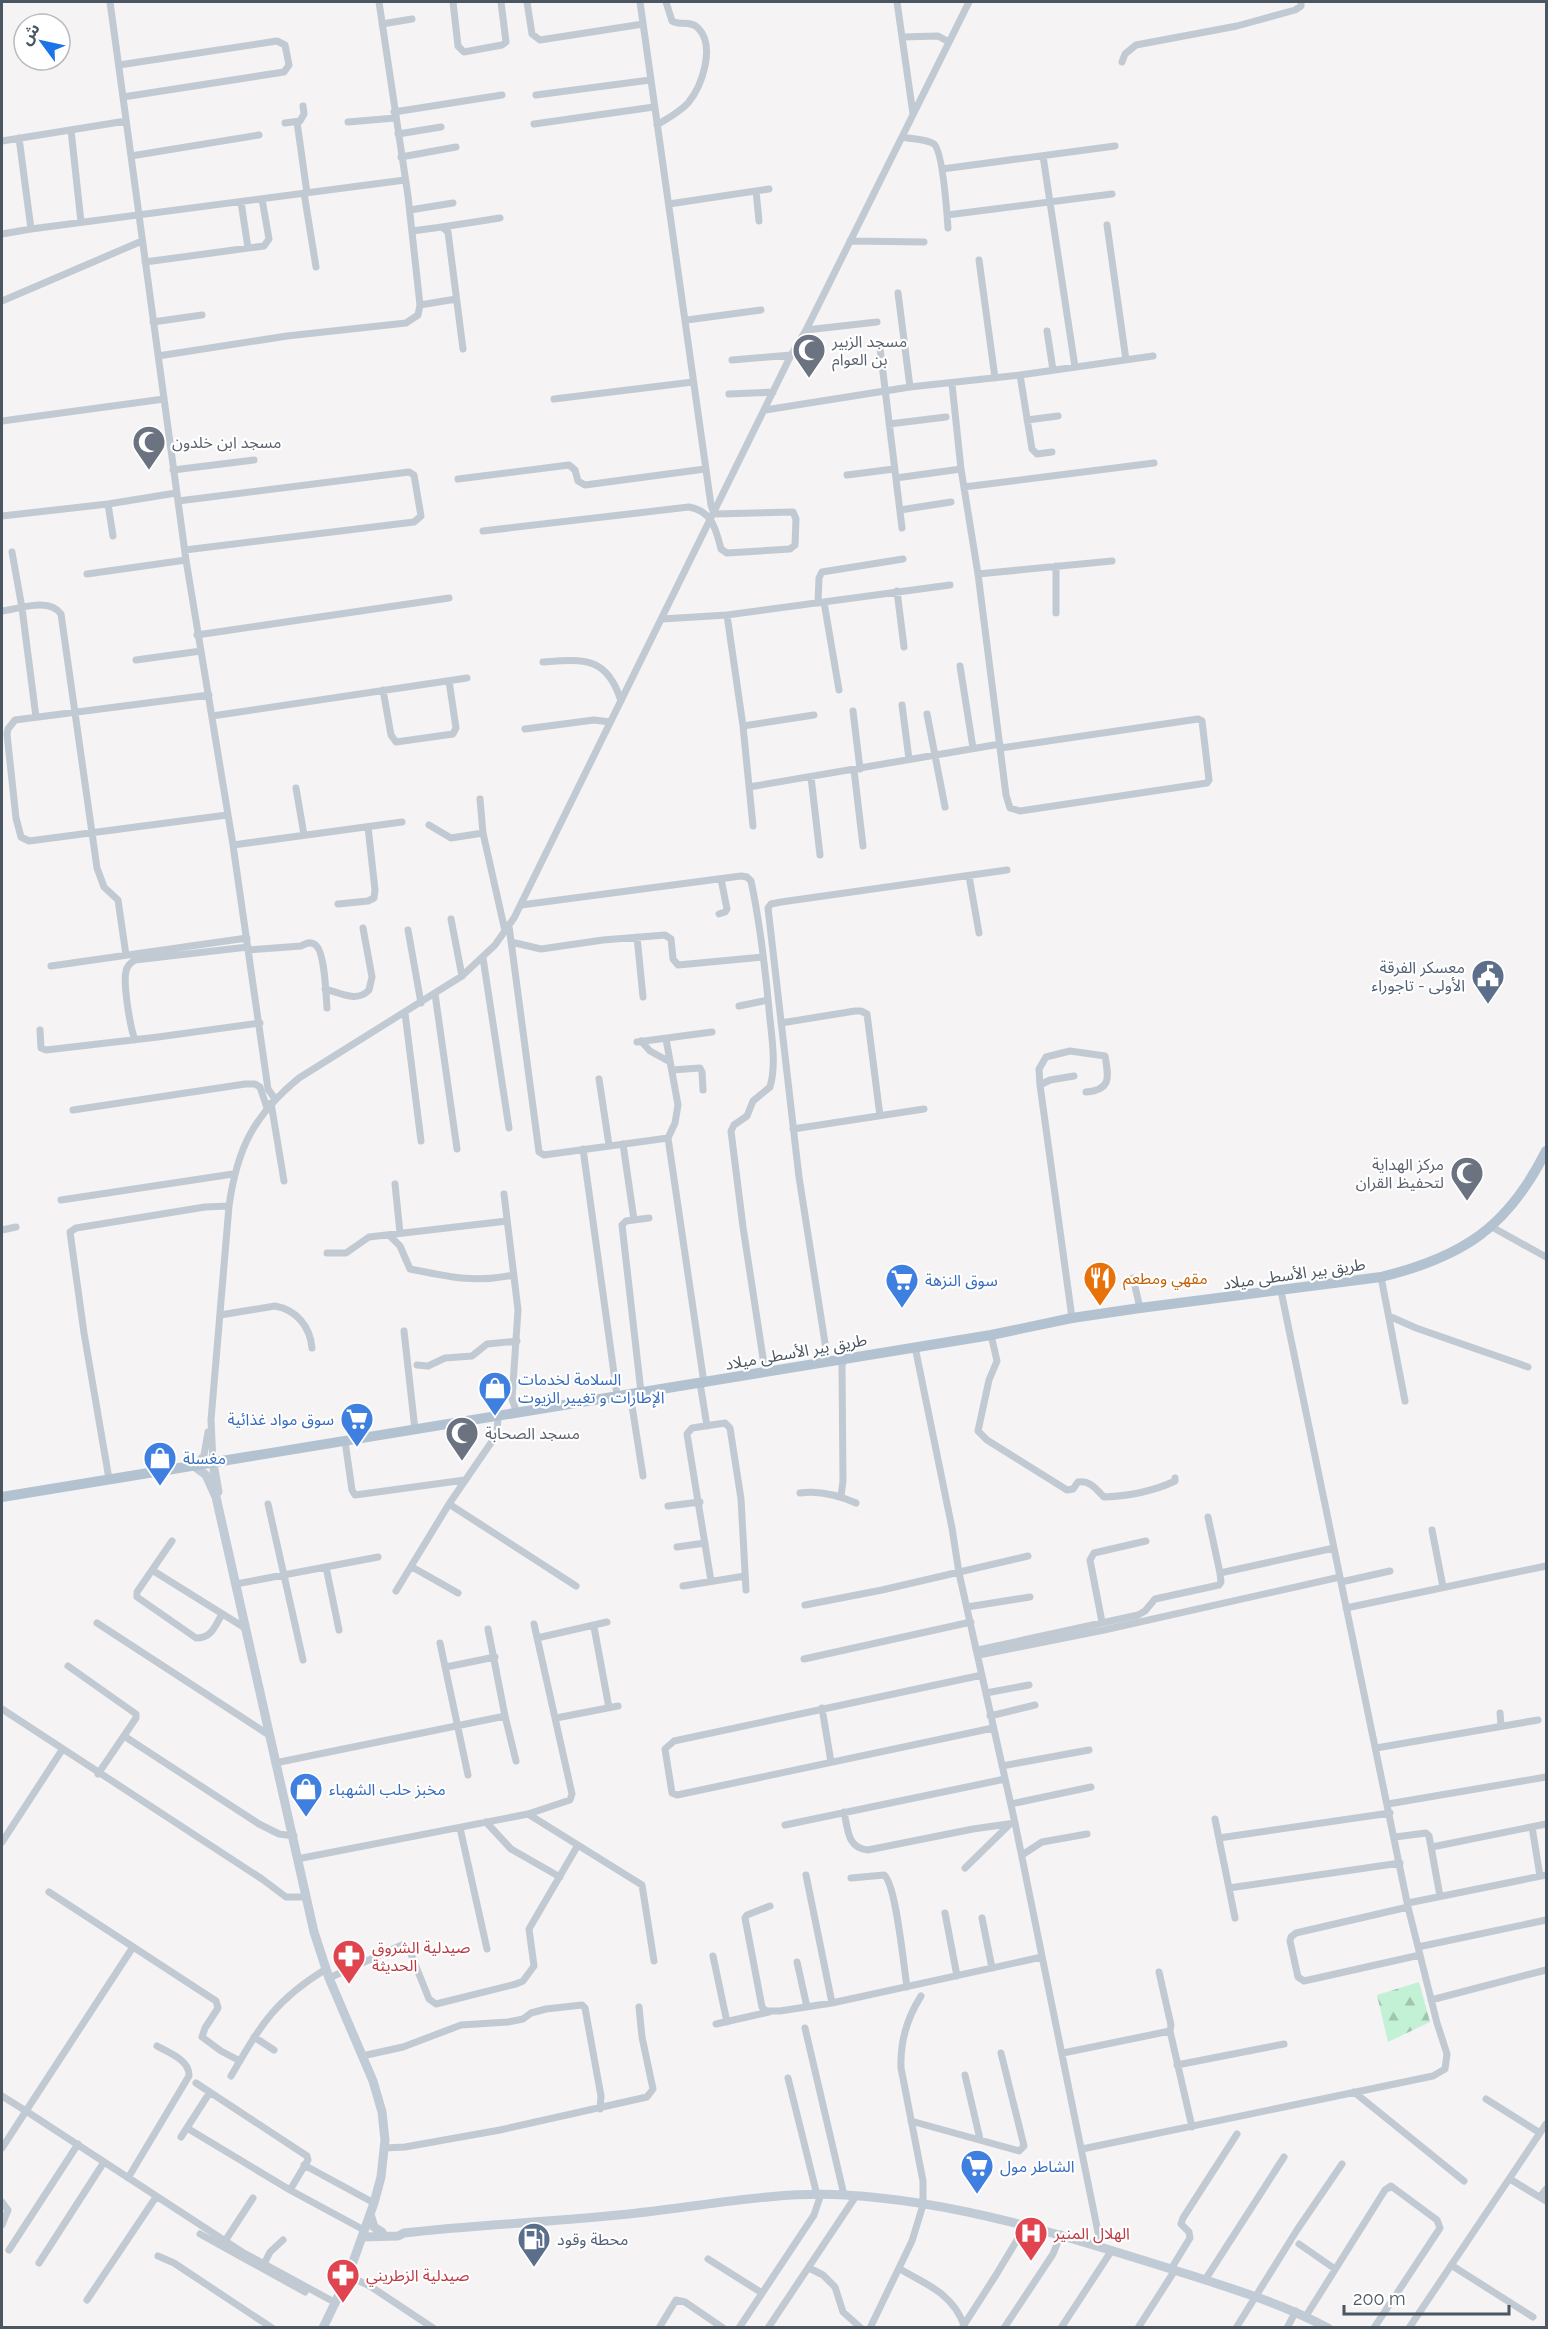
<svg xmlns="http://www.w3.org/2000/svg" width="1548" height="2329" viewBox="0 0 1548 2329" font-family="Raleway,'Noto Sans Arabic',sans-serif">
	<defs>
		<pattern id="forest-firs" width="22" height="20" patternUnits="userSpaceOnUse" patternTransform="scale(1.5)"><rect width="22" height="20" fill="#c3f1d5"/><path d="M5 1l3.5 6h-7zM16 11l3.5 6h-7z" fill="#a0c6b0"/></pattern>
	</defs>
	<rect width="100%" height="100%" fill="#f5f3f3"/>
	<path fill="url(#forest-firs)" d="M1419,1982L1430,2022L1388,2042L1377,1995Z"/>
	<g fill="none" stroke-linecap="round" stroke-linejoin="round">
		<path stroke="#c1cad2" stroke-width="7" d="M110,2L186,560L233,845L268,1089L275,1099
			M453,2L458,46L464,52L502,45L506,42L501,2
			M527,2L532,34L540,40L643,24
			M897,2L913,114
			M382,24L412,19
			M902,37L938,36L949,42
			M1122,62L1125,54L1136,45L1237,26L1295,10L1301,6V2
			M119,65L277,41L285,45L289,65L284,72L123,97
			M536,95L650,80
			M394,112L502,95
			M297,122L307,193
			M348,122L395,118
			M285,123L300,121L304,114L303,106
			M534,124L654,107
			M657,125C668,118 680,112 688,103C702,86 716,46 698,28C690,20 680,26 672,21L666,2
			M71,130L81,222
			M398,134L441,127
			M902,137C911,139 927,139 934,144C943,152 947,214 948,228
			M2,141L126,121
			M131,156L259,135
			M1043,156L1075,367
			M401,157L456,147
			M942,169L1115,146
			M756,191L759,221
			M304,193L316,267
			M241,202L248,248
			M669,204L769,189
			M410,210L453,203
			M947,215L1112,194
			M1107,225L1126,360
			M442,227L500,218
			M31,229L405,180
			M412,231L442,227L448,232L463,349
			M2,234L31,229L19,138
			M850,241L924,242
			M979,260L995,378
			M145,262L264,246L269,239L262,199
			M898,293L910,387
			M2,301L142,241
			M420,305L456,299
			M687,320L761,310
			M153,322L202,315
			M806,330L877,322
			M1047,331L1053,370
			M880,348L902,528
			M158,356L287,336L406,323L418,315L420,305L408,196L379,2
			M732,360L791,355
			M1020,375L1032,449L1037,454L1052,452
			M952,384L961,469L978,574L1006,795L1010,808L1020,811L1207,783L1209,780L1202,721L1198,719L1001,748
			M729,394L773,392
			M554,399L693,382
			M765,410L910,387L1020,375L1153,356
			M1027,420L1058,416
			M2,421L164,399
			M889,424L946,417
			M173,470L254,460
			M847,475L894,469
			M896,478L961,469
			M458,479L569,465L575,470L578,481L585,485L705,469
			M964,487L1154,463
			M178,501L409,472L414,475L421,516L414,522L185,550
			M108,504L113,536
			M900,510L951,502
			M2,516L108,504L176,493
			M483,531L689,507C712,511 716,529 721,549L727,553L790,549L795,545L796,519L793,512L714,514L711,505L640,2
			M12,552L22,608L36,717
			M1056,566V613
			M87,574L186,560
			M978,574L1112,561
			M897,591L904,647
			M824,602L839,690
			M818,603L819,578L822,572L903,559
			M2,611C19,609 49,597 61,614L97,868L104,887L118,900L126,955
			M727,615L743,726L753,826
			M662,619L727,615L950,585
			M197,635L449,598
			M136,660L201,651
			M543,662C583,659 607,656 621,701
			M960,666L973,748
			M383,690L391,735L396,742L453,734L456,728L449,681
			M209,695L15,720L8,729L7,734L16,818L21,837L29,841L227,815
			M902,705L909,759
			M853,711L860,769
			M927,714L945,807
			M212,716L467,678
			M743,726L814,715
			M525,729L594,720L610,722
			M854,770L863,846
			M811,777L820,855
			M749,787L1000,744
			M296,788L304,835
			M480,799L483,833L505,931
			M429,825L451,838L483,833
			M233,845L402,822
			M969,876L979,933
			M338,904L368,901L374,898L375,890L368,827
			M521,905L741,876L747,877L751,881C760,923 765,967 769,1009C771,1034 777,1063 770,1087L753,1101L747,1116L734,1125L731,1131L743,1227L765,1371
			M719,914L725,912L727,909L721,879
			M451,919L462,976
			M509,926L539,1152L544,1155L668,1138L704,1383
			M408,930L421,1003
			M637,937L643,997
			M511,942L541,949L603,940L665,935L671,939L673,959L678,965L763,957
			M248,950L301,946C305,944 309,941 314,944C325,948 326,996 327,1008
			M483,958L509,1128
			M51,966L247,938
			M325,989C341,993 357,1003 369,990L372,977L363,928
			M435,994L457,1149
			M739,1006L768,1000
			M405,1013L421,1141
			M781,1023L855,1011H861L867,1014L880,1116
			M40,1030L41,1048L46,1050L158,1037L260,1023
			M666,1039L678,1105L675,1123L668,1138
			M135,1040C130,1027 123,984 126,971C127,966 130,963 135,960L248,947
			M641,1041L650,1051L670,1062
			M637,1042L712,1032
			M672,1070L700,1068L702,1072L703,1090
			M599,1079L609,1145
			M1040,1085L1050,1080L1074,1076
			M271,1103L284,1181
			M73,1110L245,1084H255L260,1087L267,1108
			M793,1129L924,1109
			M623,1144L634,1220
			M583,1149L617,1395
			M395,1184L400,1233
			M504,1194L518,1310L512,1399L517,1413
			M61,1200L233,1174
			M1492,1227L1546,1257
			M2,1230L16,1227
			M389,1235L400,1246L410,1269C450,1277 473,1283 513,1275
			M327,1253H346L369,1237L507,1221
			M1381,1277L1405,1401
			M1133,1278L1140,1308
			M220,1315L275,1306C297,1310 310,1327 312,1348
			M1389,1316L1416,1328L1528,1367
			M1072,1318L1040,1085L1039,1069L1046,1057L1070,1051L1105,1056C1109,1078 1111,1090 1086,1092
			M404,1331L415,1430
			M991,1335L997,1361L989,1380L978,1431L987,1440L1067,1490L1073,1489L1078,1482C1090,1480 1096,1489 1104,1497C1127,1496 1154,1491 1175,1481V1478
			M915,1347L952,1528L959,1573L1015,1823L1101,2247
			M828,1362L799,1177L768,908L771,904L781,902L1007,870
			M417,1365L428,1366L445,1358L472,1356L487,1344L517,1341
			M700,1383L707,1426
			M641,1392L622,1225L626,1221L649,1218
			M630,1393L643,1476
			M345,1441L352,1490L355,1495L465,1480
			M213,1463L211,1420L229,1206C237,1148 254,1115 299,1078L462,976L495,945L514,918L791,355L806,330L969,2
			M195,1465L204,1455L208,1432
			M109,1479L84,1333L70,1232L76,1228L205,1207L229,1206
			M800,1493C820,1490 838,1495 856,1503
			M841,1496L843,1481L842,1365L845,1359
			M268,1504L303,1660
			M449,1504L576,1586
			M668,1506L700,1502
			M1208,1517L1220,1573L1334,1548
			M1432,1530L1443,1587
			M172,1541L137,1592V1597L196,1638C212,1638 215,1626 222,1614
			M677,1547L705,1543
			M326,1567L339,1630
			M412,1567L458,1593
			M152,1570L245,1628
			M711,1581L687,1434L692,1428L725,1423L730,1428L741,1499L746,1590
			M1341,1582L1390,1571
			M236,1584L378,1557
			M683,1586L745,1576
			M396,1591L449,1504L497,1434L498,1417
			M805,1605L882,1590L1028,1556
			M967,1607L1030,1597
			M1346,1608L1546,1566
			M1102,1622L1090,1560L1094,1553L1146,1541
			M97,1623L269,1735
			M594,1627L609,1708
			M537,1638L607,1622
			M440,1643L468,1775
			M978,1650L1138,1615L1145,1611L1155,1599L1219,1585L1221,1582L1220,1573
			M979,1655L1104,1630L1340,1577
			M804,1659L971,1622
			M68,1666L136,1714V1718L98,1774
			M446,1667L495,1657
			M982,1675L674,1741L665,1749L672,1793L677,1795L993,1728
			M986,1693L1029,1685
			M822,1708L831,1762
			M2,1709L262,1879L286,1897H305
			M1500,1713L1501,1725
			M505,1716L516,1761
			M990,1716L1035,1705
			M556,1718L618,1706
			M124,1736L259,1824L279,1834L294,1836
			M1376,1748L1538,1720
			M275,1763L505,1716L488,1629
			M1002,1766L1089,1750
			M1011,1804L1091,1787
			M1388,1804L1546,1777
			M844,1812C848,1829 847,1848 868,1850L973,1829L1015,1823
			M528,1814L642,1885L654,1961
			M1215,1819L1235,1918
			M486,1822L511,1849L560,1877
			M785,1825L1005,1779
			M1532,1827L1540,1876
			M460,1828L487,1949
			M1395,1837L1426,1833L1429,1836L1440,1896
			M1219,1838L1390,1813
			M2,1842L62,1750
			M1432,1847L1546,1824
			M1022,1855L1042,1842L1087,1834
			M297,1859L528,1814L570,1800L572,1794L534,1624
			M965,1868L1010,1824
			M806,1875L832,2003
			M851,1878L884,1875C896,1883 904,1969 907,1987
			M1229,1888L1400,1863
			M49,1892L216,2001L218,2008L205,2028L202,2037L221,2051L240,2061
			M1408,1903L1546,1875
			M770,1906L747,1915L745,1918L762,2007L766,2011H780L832,2003L1042,1957
			M1408,1907L1296,1933L1291,1937L1290,1941L1298,1977L1304,1981L1420,1955
			M945,1913L957,1976
			M982,1918L992,1968
			M133,1947L26,2111L242,2252L336,2303
			M1418,1947L1546,1920
			M713,1956L727,2022
			M797,1962L807,2007
			M1159,1972L1171,2025L1170,2031L1192,2127
			M329,1978L402,1945L409,1949L429,1999L436,2004L516,1984L523,1981L534,1966L529,1929L578,1845
			M1431,2000L1546,1970
			M716,2024L769,2012
			M805,2028L844,2195
			M254,2037L274,2050
			M1063,2053L1170,2031
			M362,2056L403,2047L461,2025L508,2022L523,2019L531,2013L546,2009L582,2005L585,2008L601,2096L600,2109
			M1177,2065L1284,2044
			M965,2075L980,2139
			M231,2076C261,2025 274,2001 326,1969
			M788,2078L817,2195
			M196,2083L307,2156L308,2160L290,2190
			M1354,2092L1464,2181
			M2,2096L26,2111L2,2148
			M1486,2099L1540,2133
			M911,2121L1019,2151L1024,2146L1001,2053
			M187,2128L290,2190L364,2230
			M181,2137L210,2092
			M384,2148L405,2147L500,2130L647,2097L653,2089L642,2037L639,2007
			M1082,2149L1433,2076L1445,2069L1447,2054L1437,2023L1408,1907L1281,1291
			M304,2165L374,2203
			M128,2178L189,2076C190,2060 169,2053 157,2046
			M1510,2179L1546,2201
			M1540,2197L1546,2189
			M2,2202L8,2210L2,2225
			M200,2234L305,2292
			M225,2241L253,2198
			M1299,2244L1335,2269
			M9,2250L78,2144
			M158,2256L174,2263L272,2328
			M708,2259L762,2293
			M39,2263L104,2162
			M264,2264L270,2252L283,2240
			M1451,2265L1533,2317
			M809,2268L823,2275L835,2287L843,2312L861,2328
			M900,2269C927,2285 952,2293 964,2325
			M1171,2269L1190,2238L1189,2232L1181,2224L1183,2218L1237,2134
			M348,2276L370,2286L433,2328
			M1205,2280L1284,2157
			M87,2300L156,2197
			M1306,2316L1385,2190L1391,2186L1437,2220L1440,2228L1374,2328
			M659,2328L676,2300L685,2302L723,2328
			M739,2328L814,2215L821,2194
			M768,2328L856,2196
			M870,2328L912,2241L923,2205V2181L901,2068C900,2041 907,2018 921,1996
			M962,2328L996,2275L1026,2225
			M1004,2328L1053,2254L1061,2234
			M1061,2328L1112,2250
			M1138,2328L1175,2270
			M1236,2328L1297,2230L1342,2164
			M1287,2328L1296,2311
			M1409,2328L1546,2124"/>
		<path stroke="#c1cbd6" stroke-width="9" d="M213,1463L218,1492
			M194,1466L206,1475L216,1497L314,1932L329,1978L373,2081L382,2112L385,2140L381,2177L374,2203L348,2276L323,2328
			M370,2214L374,2227L382,2232
			M362,2237L398,2236L404,2233C482,2224 559,2222 637,2213C705,2206 775,2191 845,2195C954,2201 1064,2235 1168,2268C1223,2286 1277,2301 1328,2328"/>
		<path stroke="#b3c2d1" stroke-width="10" d="M2,1497L991,1335L1072,1318L1140,1308L1381,1277C1463,1257 1508,1227 1546,1151"/>
	</g>
	<defs>
		<g id="mosque-pin" transform="scale(1.725)"><path d="M0 17L-7.5 6A9.5 9.5 0 1 1 7.5 6Z" fill="#6b7280" stroke="#fff"/><path d="M3.5-4.9A6 6 0 1 0 3.5 4.9A5 5 0 1 1 3.5-4.9Z" fill="#fff"/></g>
		<g id="civic-pin" transform="scale(1.725)"><path d="M0 17L-7.5 6A9.5 9.5 0 1 1 7.5 6Z" fill="#5c6f8a" stroke="#fff"/><path d="M-.6-6.5H3V-4.5H.6V-3L4-1V1h2V6H-6V1h2V-1L-.6-3ZM-1.2 2.5V6h2.4V2.5Z" fill="#fff"/></g>
		<g id="restaurant-pin" transform="scale(1.725)"><path d="M0 17L-7.5 6A9.5 9.5 0 1 1 7.5 6Z" fill="#e8710a" stroke="#fff"/><path d="M-5-6h1v4h1v-4h1v4h1v-4h1v5L-1.5 .5V6h-2V.5L-5-1ZM5-6V6H3V1.5H1.5Q1.5-4 5-6Z" fill="#fff"/></g>
		<g id="supermarket-pin" transform="scale(1.725)"><path d="M0 17L-7.5 6A9.5 9.5 0 1 1 7.5 6Z" fill="#3f7fe0" stroke="#fff"/><path d="M-6-5.5h2.5l.6 2H6L4.5 2H-2.5L-4.4-4H-6ZM-1.5 3.2a1.3 1.3 0 1 0 .1 0ZM3 3.2a1.3 1.3 0 1 0 .1 0Z" fill="#fff"/></g>
		<g id="shop-pin" transform="scale(1.725)"><path d="M0 17L-7.5 6A9.5 9.5 0 1 1 7.5 6Z" fill="#3f7fe0" stroke="#fff"/><path d="M-5-2.5h2.3a2.7 3.5 0 0 1 5.4 0H5L5.5 6h-11ZM-1.5-2.5h3a1.5 2.3 0 0 0-3 0Z" fill="#fff"/></g>
		<g id="pharmacy-pin" transform="scale(1.725)"><path d="M0 17L-7.5 6A9.5 9.5 0 1 1 7.5 6Z" fill="#e0444e" stroke="#fff"/><path d="M-2-6h4v4h4v4h-4v4h-4v-4h-4v-4h4Z" fill="#fff"/></g>
		<g id="hospital-pin" transform="scale(1.725)"><path d="M0 17L-7.5 6A9.5 9.5 0 1 1 7.5 6Z" fill="#e0444e" stroke="#fff"/><path d="M-5-5h3v3.5h4V-5h3V5h-3V1.5h-4V5h-3Z" fill="#fff"/></g>
		<g id="fuel-pin" transform="scale(1.725)"><path d="M0 17L-7.5 6A9.5 9.5 0 1 1 7.5 6Z" fill="#5c6f8a" stroke="#fff"/><path d="M-5.5-6h7V0h2V4h1.3V-2.5L3-4.5l.8-.8L6-3V5H2.5V1h-1V6h-7ZM-4.2-4.7v3.2H.2V-4.7Z" fill="#fff"/></g>
	</defs>
	<g fill-rule="evenodd">
		<use href="#mosque-pin" x="809" y="350"/>
		<use href="#mosque-pin" x="149" y="442"/>
		<use href="#civic-pin" x="1488" y="976"/>
		<use href="#mosque-pin" x="1467" y="1173"/>
		<use href="#restaurant-pin" x="1100" y="1278"/>
		<use href="#supermarket-pin" x="902" y="1280"/>
		<use href="#shop-pin" x="495" y="1388"/>
		<use href="#supermarket-pin" x="357" y="1419"/>
		<use href="#mosque-pin" x="462" y="1433"/>
		<use href="#shop-pin" x="160" y="1458"/>
		<use href="#shop-pin" x="306" y="1789"/>
		<use href="#pharmacy-pin" x="349" y="1956"/>
		<use href="#supermarket-pin" x="977" y="2166"/>
		<use href="#hospital-pin" x="1031" y="2233"/>
		<use href="#fuel-pin" x="534" y="2239"/>
		<use href="#pharmacy-pin" x="343" y="2275"/>
	</g>
	<g text-anchor="middle" dominant-baseline="central" stroke-width="4.5" stroke-linejoin="round" paint-order="stroke">
		<g font-size="16" fill="#5b616d" stroke="#fff" text-anchor="start">
			<text x="832" y="341">مسجد الزبير<tspan x="832" dy="18">بن العوام</tspan></text>
			<text x="172" y="442">مسجد ابن خلدون</text>
			<text x="1444" y="1164" text-anchor="end">مركز الهداية<tspan x="1444" dy="18">لتحفيظ القران</tspan></text>
			<text x="485" y="1433">مسجد الصحابة</text>
		</g>
		<g font-size="16" fill="#4e5e75" stroke="#fff" text-anchor="end">
			<text x="1465" y="967">معسكر الفرقة<tspan x="1465" dy="18">الأولى - تاجوراء</tspan></text>
			<text x="557" y="2239" text-anchor="start">محطة وقود</text>
		</g>
		<g font-size="16" fill="#4a5661" stroke="#fff">
			<text transform="translate(1294 1274) rotate(-8)">طريق بير الأسطى ميلاد</text>
			<text transform="translate(796 1352) rotate(-10)">طريق بير الأسطى ميلاد</text>
		</g>
		<g font-size="16" fill="#c56008" stroke="#fff" text-anchor="start">
			<text x="1123" y="1278">مقهي ومطعم</text>
		</g>
		<g font-size="16" fill="#366cbe" stroke="#fff" text-anchor="start">
			<text x="925" y="1280">سوق النزهة</text>
			<text x="518" y="1379">السلامة لخدمات<tspan x="518" dy="18">الإطارات و تغيير الزيوت</tspan></text>
			<text x="334" y="1419" text-anchor="end">سوق مواد غذائية</text>
			<text x="183" y="1458">مغسلة</text>
			<text x="329" y="1789">مخبز حلب الشهباء</text>
			<text x="1000" y="2166">الشاطر مول</text>
		</g>
		<g font-size="16" fill="#be3a42" stroke="#fff" text-anchor="start">
			<text x="372" y="1947">صيدلية الشروق<tspan x="372" dy="18">الحديثة</tspan></text>
			<text x="1054" y="2233">الهلال المنير</text>
			<text x="366" y="2275">صيدلية الزطريني</text>
		</g>
	</g>
	<rect width="1548" height="2329" fill="none" stroke="#4a5661" stroke-width="6"/>
	<g transform="translate(42 42) rotate(303)"><circle r="28" fill="#ffffff" stroke="#b7bbc0" stroke-width="1.5"/>
	<path d="M0-4.5L10 22L0 15L-10 22Z" fill="#1a73e8"/>
	<text y="-9" font-size="16" font-weight="bold" text-anchor="middle" fill="#4a5661">ش</text>
	</g>
	<path d="M1344 2305v9h165v-9" fill="none" stroke="#4a5661" stroke-width="3"/>
	<text x="1353" y="2305" font-size="18" fill="#4a5661" stroke="#ffffff" stroke-width="4.5" paint-order="stroke">200 m</text>
</svg>
